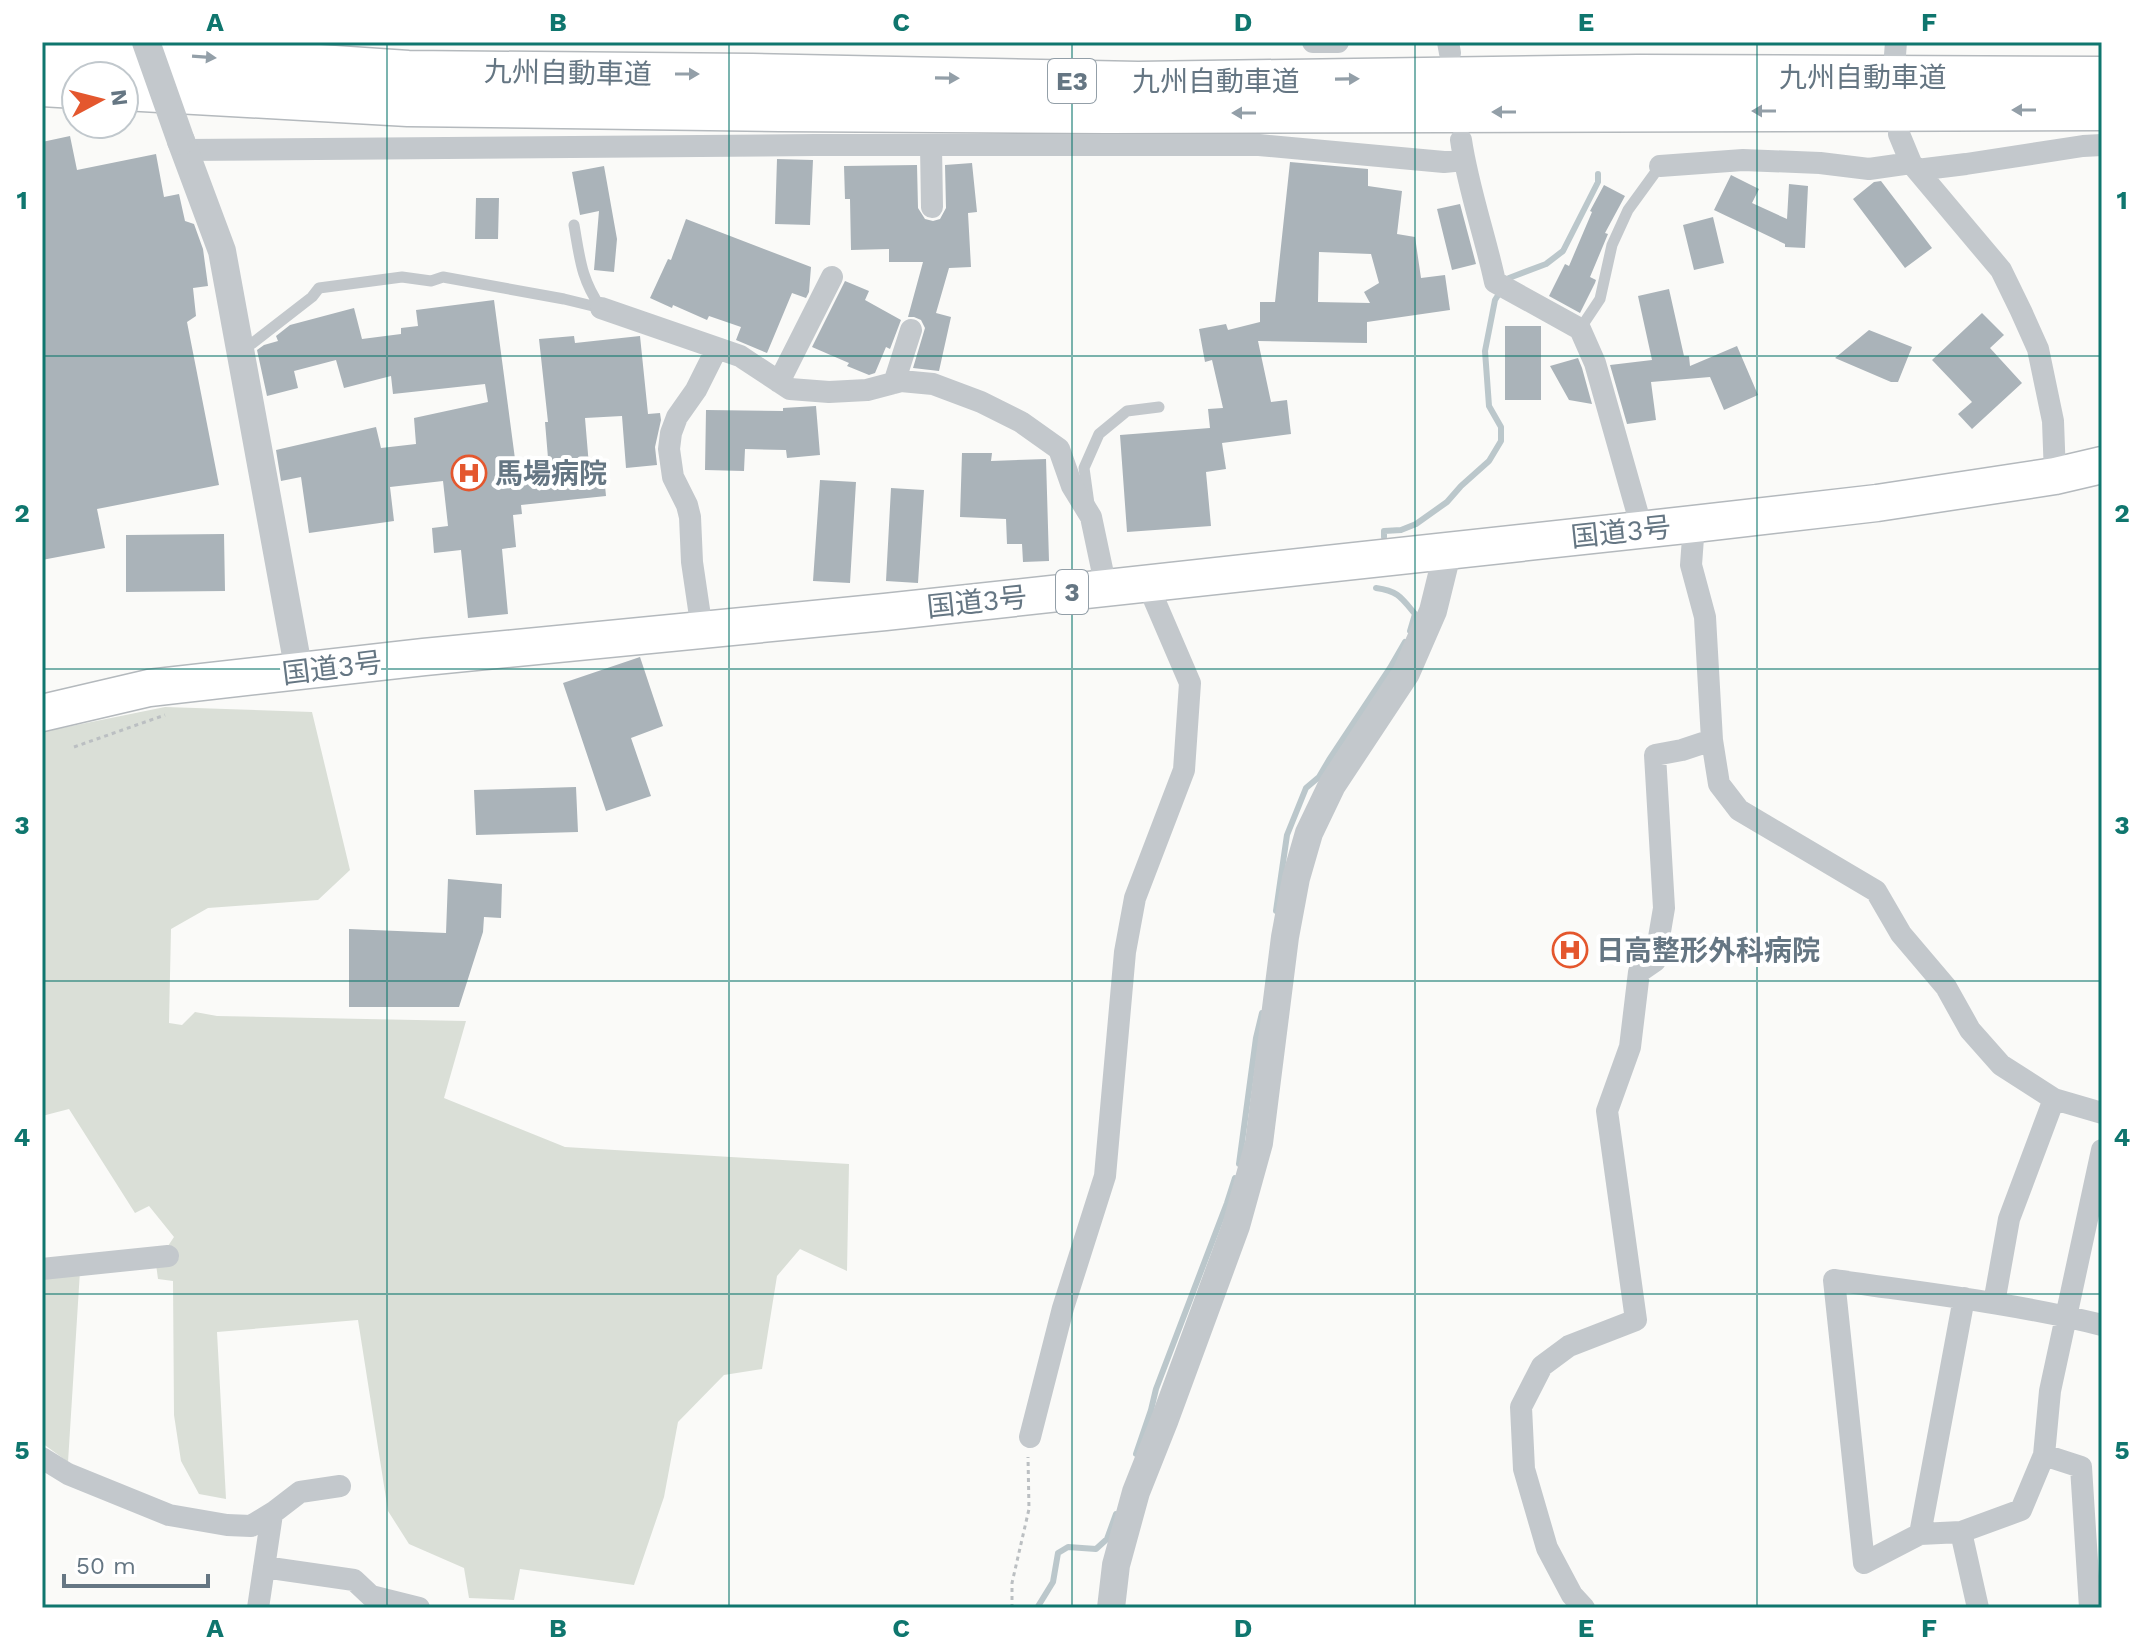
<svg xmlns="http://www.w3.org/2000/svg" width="2144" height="1650" viewBox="0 0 2144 1650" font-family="'Work Sans','Noto Sans JP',sans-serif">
	<rect width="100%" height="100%" fill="#fafaf8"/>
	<path fill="#dadfd7" d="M165,707L312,712L350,870L318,900L208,908L171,929L169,1023L182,1025L195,1012L217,1016L466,1021L444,1098L565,1147L849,1164L847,1271L800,1249L777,1276L762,1369L724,1375L678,1422L664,1497L634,1585L520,1569L514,1600L469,1598L464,1568L409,1544L388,1511L358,1320L217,1332L226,1499L199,1494L181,1461L174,1415L173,1281L158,1279L156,1264L174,1237L149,1206L135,1213L69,1109L42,1116V732Z
		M80,1271L68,1462L42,1443V1275Z"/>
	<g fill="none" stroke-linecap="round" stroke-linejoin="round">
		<path stroke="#bbc7cb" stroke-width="6" d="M1384,537V531L1401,530L1416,524L1447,502L1461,486L1489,461L1501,441V427L1489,406L1485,351L1495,300L1509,278L1546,264L1563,251L1598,182V174
			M1376,588C1398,591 1401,597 1415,614L1410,631
			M1276,911L1287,835L1306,788L1319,777L1329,760L1390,668L1405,642
			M1239,1164L1256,1038L1262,1013
			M1136,1454L1151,1410L1156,1389L1227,1203L1235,1178
			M1037,1608L1053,1582L1058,1553L1068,1547L1096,1549L1107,1539L1116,1514"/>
	</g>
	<path fill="#aab3b9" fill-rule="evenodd" d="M70,136L77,170L156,154L164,197L179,194L185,221L194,224L203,249L208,286L193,288L196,316L187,322L219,485L97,509L105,548L42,560V142Z
		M777,159L813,160L810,225L775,224Z
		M1290,162L1368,169V186L1402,191L1397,234L1415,237L1421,278L1445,275L1450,310L1367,322V343L1258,341L1271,402L1287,400L1291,434L1222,443L1226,469L1206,472L1211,526L1127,532L1120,435L1210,428L1208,409L1223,408L1212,360L1205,362L1199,329L1226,324L1228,330L1260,322V302H1275ZM1319,252L1371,254L1379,283L1364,292L1370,303L1318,302Z
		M972,163L977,212L968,213L971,267L949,268L936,313L951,317L939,371L913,368L925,328L921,320L914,317H908L923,262H889V249L851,250L850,199H845L844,166L917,165L918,208L925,219L933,221L940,219L946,208L945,165Z
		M604,166L617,239L614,272L594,270L599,211L580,215L572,172Z
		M1731,175L1759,189L1752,203L1787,219L1789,184L1808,186L1805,248L1785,247V244L1714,210Z
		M1881,181L1932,248L1905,268L1853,199L1874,182Z
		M1604,185L1625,196L1605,233L1608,234L1590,277L1596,280L1595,283L1580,313L1549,296L1565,264L1569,266L1592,212L1590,211Z
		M476,198H499L498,239H475Z
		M1460,204L1476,264L1452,270L1437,209Z
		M1713,217L1724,263L1694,270L1683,225Z
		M686,219L811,267L809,292L806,298L792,293L767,353L736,340L741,327L709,316L707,320L673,305L672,308L650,298L668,259L671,260Z
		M845,281L869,291L865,300L901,320L890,349L886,347L875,373L869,375L847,366L849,363L812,347Z
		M1669,289L1684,356H1689L1690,366L1737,346L1758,395L1724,410L1710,377L1651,382L1656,420L1627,424L1610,365L1652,360L1638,296Z
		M494,300L517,474L549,470L545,422H548L539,339L574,336L575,343L640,336L648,414L660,413L661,420L655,447L657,465L626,468L622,416L585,418L589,466L603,465L606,496L521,505L522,514L513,515L516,547L502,549L508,614L468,618L461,550L434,553L432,528L448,526L443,481L390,487L394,521L309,533L301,477L281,481L276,450L376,427L381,448L416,444L414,418L488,402L485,384L393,394L391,376L344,388L336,360L294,371L298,388L267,396L257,350L264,345L278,341L276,336L290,325L354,308L362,339L401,334V328L418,326L416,310Z
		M1982,313L2004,335L1990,348L2022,383L1972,429L1958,414L1972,402L1932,360Z
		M1505,326H1541V400H1505Z
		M1869,330L1912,347L1898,382H1891L1835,358Z
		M1578,358L1582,368L1592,404L1569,400L1550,366Z
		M816,406L820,455L787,458L786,450L745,449L744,471L705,470L706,410L783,411V408Z
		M962,453H992L991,461L1046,459L1049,561L1023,562L1022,544H1007L1006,519L960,517Z
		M820,480L856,482L850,583L813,581Z
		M891,488L924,490L918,583L886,581Z
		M224,534L225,591L126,592V535Z
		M640,657L663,726L631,738L651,796L606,811L563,683Z
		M576,787L578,832L476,835L474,790Z
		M448,879L502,884L501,918L484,917L483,932L459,1007H349V929L446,933Z"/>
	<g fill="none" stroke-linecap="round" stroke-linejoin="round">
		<g stroke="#b4b9bd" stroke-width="39">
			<path id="trunk" d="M42,713L149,688L424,657L885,612L1694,524L1877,503L2055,476L2102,465"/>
		</g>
		<g stroke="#b4b9bd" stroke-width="43">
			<path id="motorway" d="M42,46L408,71L752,74L1138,82L1638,75L2102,77
				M42,86L76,88
				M124,90L408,106L780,111L1108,113L2102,110"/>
		</g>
		<path stroke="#bbbfc2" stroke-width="3" stroke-dasharray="4 4" stroke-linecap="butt" d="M74,747L165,715
			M1012,1608V1583L1029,1509L1028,1457"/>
		<path stroke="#c3c8cc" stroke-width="11" d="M574,225C580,259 581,279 601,308
			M1580,329L1600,299L1612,245L1628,210L1660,166
			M241,352L312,297L319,288L402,277L431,281L443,277L564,299L601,308
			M1089,504L1084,468L1099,434L1127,411L1159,407"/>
		<path stroke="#c3c8cc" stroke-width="22" d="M1313,42H1338
			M1448,42L1450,53
			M1895,55L1896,42
			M1899,134L1911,163L2001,270L2021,311L2038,349L2053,421L2055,476
			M1461,140C1468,188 1485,235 1495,282L1580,329L1595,363L1642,529
			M931,146L932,207
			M184,150L816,145H1259L1444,162L1464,160
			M1660,166L1743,160L1820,163L1869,169L1911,163
			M1917,170L1966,164L2083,146L2102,145
			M601,308L740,356L790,389L829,392L867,390L901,381L933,384L981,402L1021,422L1059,449L1072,486L1091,517L1106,588
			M779,382L832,277
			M894,383L911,330
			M702,630L692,562L690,517L687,505L673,477L669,449L671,433L677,417L696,390L717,348
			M1712,740L1719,784L1739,810L1876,891L1901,934L1946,987L1970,1030L2001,1065L2054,1099L2102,1113
			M2102,1150L2050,1391L2044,1455L2021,1510L1961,1532L1920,1534L1864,1563L1834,1280C1923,1293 2014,1303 2102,1325
			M42,1269L168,1256
			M1994,1303L2009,1219L2054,1099
			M1030,1437L1063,1308L1105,1176L1125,952L1135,898L1184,770L1190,683L1147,583
			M2044,1455L2081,1467L2090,1608
			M42,1458L68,1474L169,1515L227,1525L251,1526L274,1512L300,1492L340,1486
			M1961,1532L1978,1608
			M1920,1534L1964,1298
			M264,1567L354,1580L371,1596L419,1608
			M258,1608L272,1514
			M1584,1608L1572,1595L1547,1548L1524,1469L1521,1407L1542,1366L1569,1346L1636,1320L1607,1111L1630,1047L1639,972L1655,961L1664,908L1655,755L1682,750L1712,740L1705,617L1691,565L1694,524"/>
		<path stroke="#c3c8cc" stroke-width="28" d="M181,141L222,251L299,672
			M1111,1608L1116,1565L1136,1492L1165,1419L1236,1226L1259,1143L1285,937L1296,878L1309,833L1332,785L1406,673L1433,611L1448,550"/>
		<use href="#trunk" stroke="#fff" stroke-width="36"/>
		<use href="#motorway" stroke="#fff" stroke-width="40"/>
		<path stroke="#c3c8cc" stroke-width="28" d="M146,42L181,141"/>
	</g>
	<defs><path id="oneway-solid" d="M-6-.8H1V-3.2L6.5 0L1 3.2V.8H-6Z" transform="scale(2)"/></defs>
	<g fill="#939fa8">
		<use href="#oneway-solid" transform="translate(204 57) rotate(4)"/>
		<use href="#oneway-solid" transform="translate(687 74)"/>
		<use href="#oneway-solid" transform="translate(947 78) rotate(1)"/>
		<use href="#oneway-solid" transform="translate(1347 79) rotate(-1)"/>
		<use href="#oneway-solid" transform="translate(2024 110) rotate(180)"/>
		<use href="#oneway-solid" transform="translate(1764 111) rotate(180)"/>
		<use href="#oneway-solid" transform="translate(1504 112) rotate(180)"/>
		<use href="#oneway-solid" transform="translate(1244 113) rotate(180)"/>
	</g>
	<path fill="none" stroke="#0f766e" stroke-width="2" stroke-opacity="0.55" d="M387,42V1608M729,42V1608M1072,42V1608M1415,42V1608M1757,42V1608M42,356H2102M42,669H2102M42,981H2102M42,1294H2102"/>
	<defs>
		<g id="hospital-ring" transform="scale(1.8)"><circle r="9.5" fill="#fff" stroke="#e4572e" stroke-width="1.5"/><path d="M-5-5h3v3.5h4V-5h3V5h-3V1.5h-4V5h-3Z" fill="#e4572e"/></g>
	</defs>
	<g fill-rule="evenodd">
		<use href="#hospital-ring" x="469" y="473"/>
		<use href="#hospital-ring" x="1570" y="950"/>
	</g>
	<g text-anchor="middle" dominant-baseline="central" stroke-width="8" stroke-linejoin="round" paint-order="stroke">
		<g fill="#fff" stroke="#939fa8" stroke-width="2">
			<rect x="1048" y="59" width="48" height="44" rx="6"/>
			<rect x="1056" y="570" width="32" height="44" rx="6"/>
		</g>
		<g font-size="26" font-weight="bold" fill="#657683">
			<text x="1072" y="81">E3</text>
			<text x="1072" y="592">3</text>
		</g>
		<g font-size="28" fill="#657683" stroke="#fff">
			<text transform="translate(568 73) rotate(1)">九州自動車道</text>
			<text x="1863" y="77">九州自動車道</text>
			<text x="1216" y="81">九州自動車道</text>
			<text transform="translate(1621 532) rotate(-6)">国道3号</text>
			<text transform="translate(977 602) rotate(-6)">国道3号</text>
			<text transform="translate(332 668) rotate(-7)">国道3号</text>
		</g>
		<g font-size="28" font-weight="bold" fill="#657683" stroke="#fff" text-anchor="start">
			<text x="495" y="473">馬場病院</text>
			<text x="1596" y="950">日高整形外科病院</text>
		</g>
	</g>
	<rect width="2144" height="1650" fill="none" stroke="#ffffff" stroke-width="88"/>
	<g transform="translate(100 100) rotate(83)"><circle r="38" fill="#ffffff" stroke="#c1c8cd" stroke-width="2"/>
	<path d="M0-6L14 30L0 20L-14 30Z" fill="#e4572e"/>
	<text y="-12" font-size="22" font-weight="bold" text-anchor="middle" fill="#657683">N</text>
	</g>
	<path d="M64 1574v12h144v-12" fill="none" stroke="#657683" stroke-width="4"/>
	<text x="76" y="1574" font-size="24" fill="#657683" stroke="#ffffff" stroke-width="6" paint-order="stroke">50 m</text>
	<rect x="44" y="44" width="2056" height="1562" fill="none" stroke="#0f766e" stroke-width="3"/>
	<g font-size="26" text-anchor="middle" font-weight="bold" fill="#0f766e">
		<text x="215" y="31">A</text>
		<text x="558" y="31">B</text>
		<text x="901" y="31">C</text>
		<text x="1243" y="31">D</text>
		<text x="1586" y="31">E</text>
		<text x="1929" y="31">F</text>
		<text x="22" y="209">1</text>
		<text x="2122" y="209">1</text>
		<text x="22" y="522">2</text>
		<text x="2122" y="522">2</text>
		<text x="22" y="834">3</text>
		<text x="2122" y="834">3</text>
		<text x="22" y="1146">4</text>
		<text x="2122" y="1146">4</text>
		<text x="22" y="1459">5</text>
		<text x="2122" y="1459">5</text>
		<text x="215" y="1637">A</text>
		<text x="558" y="1637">B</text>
		<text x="901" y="1637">C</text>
		<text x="1243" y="1637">D</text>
		<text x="1586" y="1637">E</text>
		<text x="1929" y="1637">F</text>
	</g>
</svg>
